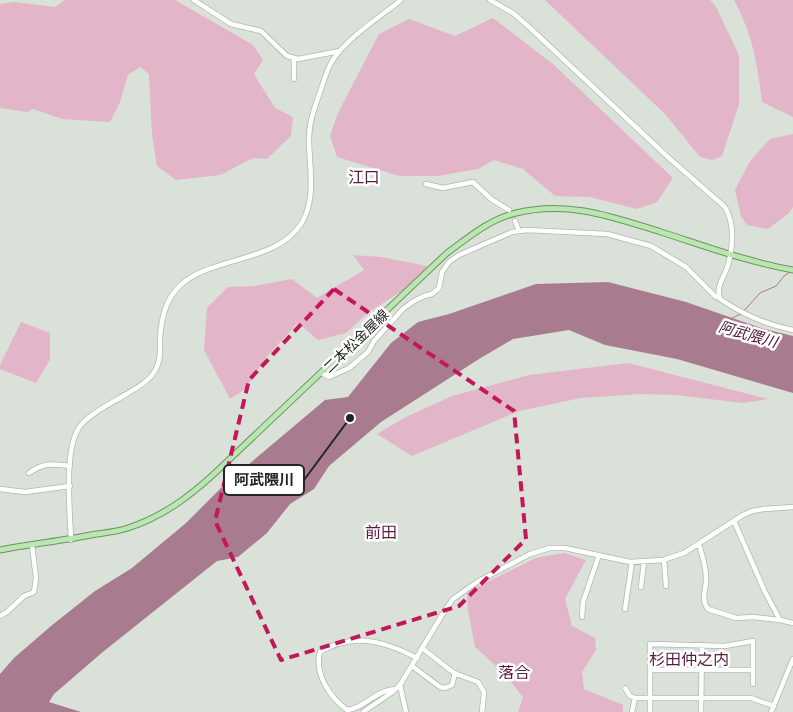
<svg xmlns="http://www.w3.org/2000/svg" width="793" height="712" viewBox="0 0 793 712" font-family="Arial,'Noto Sans JP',sans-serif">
	<rect width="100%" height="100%" fill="#dae1d8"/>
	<path fill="#e2b5c8" d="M65,0H175L253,45L263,60L254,74L275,108L293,117L291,136L267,159L253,158L220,175L176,180L157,166L152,135L149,74L140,67L128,75L120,102L110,122L62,119L33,109L27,112L0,108V4L14,2L55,7Z
		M545,0H710L715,5L739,55V104L722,156L712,160L700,157L665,114Z
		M734,0H793V117L762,102C757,62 753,36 734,0Z
		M493,18L554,65L673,178L657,202L637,209L590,197L555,196L523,169L494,160L478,169L438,176H399L337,157L330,136L338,113L379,34L409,19L455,36Z
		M793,134V207L789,213L768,229L747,225L741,216L735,190L750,161L770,139Z
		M353,255L381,257L427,266L421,279L369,312L346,333L318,340L298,323L268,355L245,389L230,399L204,350L207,308L228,287L255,286L292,279L317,298L364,270Z
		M21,322L50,333V360L36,383L0,369V365Z
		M628,363L768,399L743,403L676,395L641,394L581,398L519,411L412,456L377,434L406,417L452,396L529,375Z
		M564,553L586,560L565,599L572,626L595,638L596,650L582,672L584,689L623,705V712H518L523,697L503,672L475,647L468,611L467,592L536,558Z"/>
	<path fill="#a97b8f" d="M608,282L686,302L764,329L793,336V393L677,359L605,345L569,330L513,339L479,359L381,422L329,466L314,489L290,504L267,533L238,557L217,561L104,651L54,694L49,702L81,712H0V674L14,658L51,626L95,591L132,568L186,523L223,486L325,400L348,397L391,343L418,322L449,314L536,284Z"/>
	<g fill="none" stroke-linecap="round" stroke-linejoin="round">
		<path stroke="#a97b8f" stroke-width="1" d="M732,318L741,314L760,293L776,286L784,276L790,272"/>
		<g stroke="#b1b8af" stroke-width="6">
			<path id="minor" d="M194,0L231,24L261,31L287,56L298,59L340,51
				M490,0L513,13L529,27L670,159L725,207C735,224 733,246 728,265C725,276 715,287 720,299C744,315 765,324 793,330
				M294,58V79
				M426,184L443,188L473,182L491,199L509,210
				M515,221L519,231
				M322,373L329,377L349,368L368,352L374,341L403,309L414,301L424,296L432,294L439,288L442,272L449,262L459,255L512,232L527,230L607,234L651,246L686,267L716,297H718
				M29,473C45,462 52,464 70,466
				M0,489L25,492L70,486
				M734,521L765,592L780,620L793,623
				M71,540C70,511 63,446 81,425C90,414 106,406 118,399C131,391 149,383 156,369C161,359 160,349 160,339C161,316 167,293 187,280C220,257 278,260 301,224C317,199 309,167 309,139C309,123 314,109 319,95C323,84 326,72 331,63C344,40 380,17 401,0
				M699,544C702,555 706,566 706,577C707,587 700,600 708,609L736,618L754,617L780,620
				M664,560L666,586
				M641,587L644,562
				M625,609L632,562
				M0,616L7,612L24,596L34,592L36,578L32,545
				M582,617L583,602L599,555
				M753,641V670H650V644L725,646Z
				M422,648L454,673L478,682L484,692L482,712
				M412,666L440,687L445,688L452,685L455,673
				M650,670V712
				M753,670V684
				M400,685L406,712
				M625,688L630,696L635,698
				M395,689C376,690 365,708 347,710C330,697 314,674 320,652C354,632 384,641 417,658
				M363,712L391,693L400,685L442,615L453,599L477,582L530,554L550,548H565L630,562L663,560L684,553L743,515L752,511L764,509L793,507
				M632,712L635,698H751L774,706
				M701,712L702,645
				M771,712L793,659"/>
		</g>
		<g stroke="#68965e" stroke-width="7">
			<path id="major" d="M0,550C30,544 61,541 91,535C103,533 116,532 128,528C162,517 189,497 215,473L447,253C469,237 490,219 516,213C568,200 613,217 661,232C705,246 748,262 793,270"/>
		</g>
		<use href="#minor" stroke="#fff" stroke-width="4.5"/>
		<use href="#major" stroke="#bbe5b2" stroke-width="5"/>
	</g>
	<path fill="none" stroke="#c2185b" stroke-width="4" stroke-dasharray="10 6" stroke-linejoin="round" d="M334,289L514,411L526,539L459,606L281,660L215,521L249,380Z"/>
	<g text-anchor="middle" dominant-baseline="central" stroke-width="5" stroke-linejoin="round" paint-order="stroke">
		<g font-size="14" fill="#222521" stroke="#fff">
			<text transform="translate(356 341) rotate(-44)">二本松金屋線</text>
		</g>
		<g font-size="15" font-style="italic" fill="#491030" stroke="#fff">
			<text transform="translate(748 334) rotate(16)">阿武隈川</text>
		</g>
		<g font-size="16" fill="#5a1c3d" stroke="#fff">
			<text x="364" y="177">江口</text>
			<text x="381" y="532">前田</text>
			<text x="689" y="659">杉田仲之内</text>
			<text x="514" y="672">落合</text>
		</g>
	</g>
	<path fill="none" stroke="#222521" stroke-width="2" d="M350 418L304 480"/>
	<circle fill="#222521" stroke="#fff" stroke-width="2" cx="350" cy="418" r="5"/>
	<rect fill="#fff" stroke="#222521" stroke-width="2" x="224" y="465" width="80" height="30" rx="5"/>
	<g font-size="15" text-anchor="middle" font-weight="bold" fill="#222521">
		<text x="264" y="485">阿武隈川</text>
	</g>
</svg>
